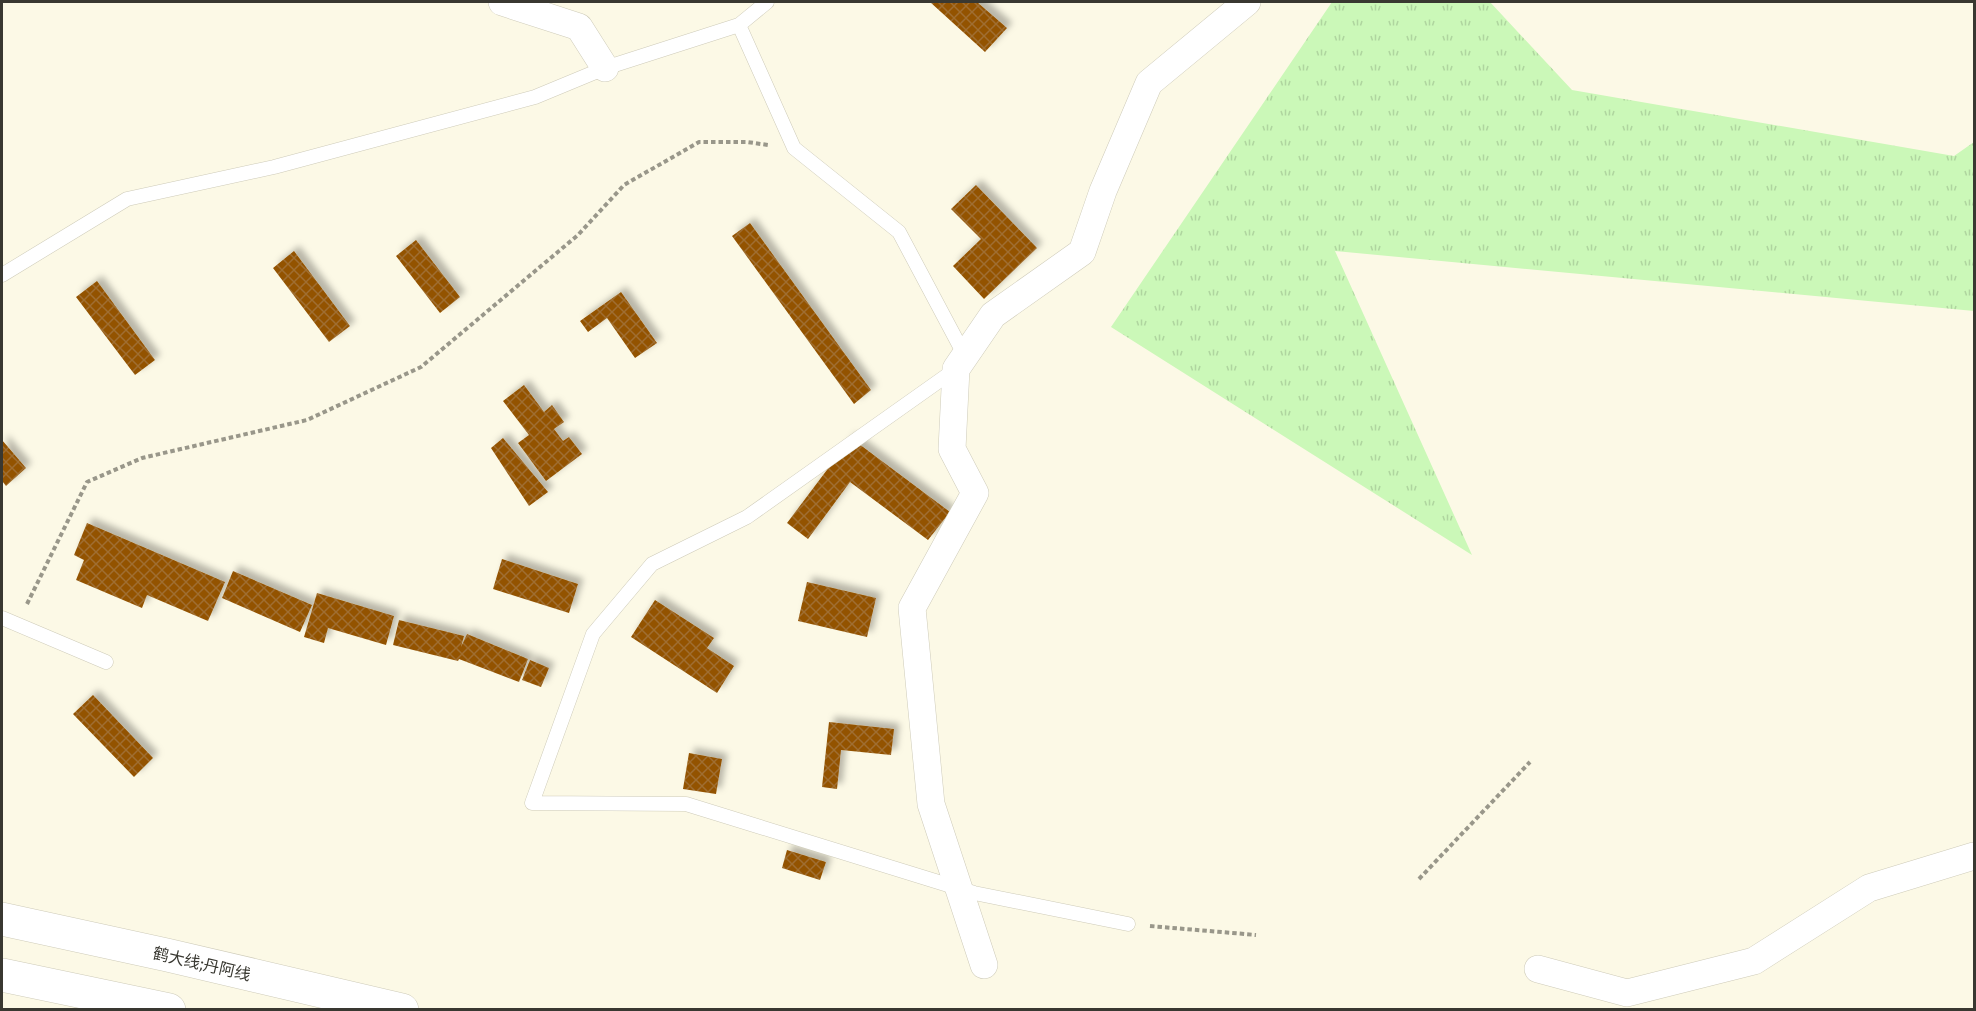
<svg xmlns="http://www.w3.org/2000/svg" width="1976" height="1011" viewBox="0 0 1976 1011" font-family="Commissioner,'Noto Sans SC',sans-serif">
	<defs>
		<pattern id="grass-tufts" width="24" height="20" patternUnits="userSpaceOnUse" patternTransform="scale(1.5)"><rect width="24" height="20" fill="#cbf8b8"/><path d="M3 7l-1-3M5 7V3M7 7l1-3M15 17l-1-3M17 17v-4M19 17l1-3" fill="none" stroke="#afd59f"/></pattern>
		<pattern id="building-cross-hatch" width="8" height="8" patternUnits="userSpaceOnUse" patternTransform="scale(1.5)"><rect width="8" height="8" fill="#935200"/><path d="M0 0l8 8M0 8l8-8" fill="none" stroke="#9f6e30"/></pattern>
		<filter id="shadow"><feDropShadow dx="5.5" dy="-5.5" stdDeviation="3" flood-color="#0004"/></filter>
	</defs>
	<rect width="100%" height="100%" fill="#fcf9e6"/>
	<path fill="url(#grass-tufts)" d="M1332,2H1490L1572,90L1954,156L1974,142V311L1335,251L1472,555L1111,327Z"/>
	<path fill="url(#building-cross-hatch)" filter="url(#shadow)" d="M930,2H977L1007,28L985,52Z
		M976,185L1037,248L984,299L953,266L981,239L951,209Z
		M750,223L871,390L854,404L732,236Z
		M416,240L460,297L440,313L396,256Z
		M294,251L350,326L329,342L273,268Z
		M97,281L155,360L135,375L76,297Z
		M621,292L657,343L635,358L607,318L588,332L580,321Z
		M524,385L544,412L552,405L564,422L554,429L563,441L569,437L582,454L546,481L518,443L529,435L503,401Z
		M503,438L548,492L529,506L491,448Z
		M851,438L950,512L928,540L850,482L808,539L787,523Z
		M2,440L26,468L6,486L2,481Z
		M87,523L225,582L208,621L147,595L142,608L76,580L84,560L74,555Z
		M502,559L578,584L569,613L493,589Z
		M233,571L312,605L300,632L222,598Z
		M807,582L876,598L867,637L798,621Z
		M317,593L394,616L386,645L328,628L324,643L304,637Z
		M655,600L714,638L707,648L734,666L717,693L631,637Z
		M399,620L464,636L461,647L467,634L528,659L519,682L459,659L458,661L393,645Z
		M530,660L549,668L541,687L522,680Z
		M93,695L153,758L134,777L73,714Z
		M829,722L894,729L891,755L841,750L837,789L822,787Z
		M689,753L722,759L716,794L683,789Z
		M787,850L826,862L820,880L782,868Z"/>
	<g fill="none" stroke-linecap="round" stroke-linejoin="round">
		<g stroke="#cecbb9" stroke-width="15">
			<path id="service" d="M739,25L794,148L899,232L965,356
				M2,275L127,199L274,167L535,97L605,68L739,25L767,2
				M956,369L747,517L652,564L593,634L532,803L686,804L974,893L1128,924
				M2,618L106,662"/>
		</g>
		<g stroke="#cecbb9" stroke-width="28">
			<path id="minor" d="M502,2L579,27L605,68
				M984,965L931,804L912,608L975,493L952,449L956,369L993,315L1082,252L1103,191L1149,83L1247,2
				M1538,969L1627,993L1754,961L1869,888L1974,856"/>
		</g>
		<g stroke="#cecbb9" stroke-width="34">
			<path id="trunk" d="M2,919L167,955L402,1010
				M2,975L169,1010"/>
		</g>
		<path stroke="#99978a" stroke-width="4" stroke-dasharray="4.5 3" stroke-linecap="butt" d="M27,604L87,482L142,458L307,420L421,367L578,235L624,185L699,142H747L768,145
			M1419,879L1530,762
			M1150,926L1256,935"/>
		<use href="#service" stroke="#fff" stroke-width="14"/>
		<use href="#minor" stroke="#fff" stroke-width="27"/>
		<use href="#trunk" stroke="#fff" stroke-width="33"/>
	</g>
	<g text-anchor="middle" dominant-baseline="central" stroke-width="6" stroke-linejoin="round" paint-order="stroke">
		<g font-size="16" fill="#393831" stroke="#fff">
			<text transform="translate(202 963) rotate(13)">鹤大线;丹阿线</text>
		</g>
	</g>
	<rect width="1976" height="1011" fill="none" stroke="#393831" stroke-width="6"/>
</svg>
